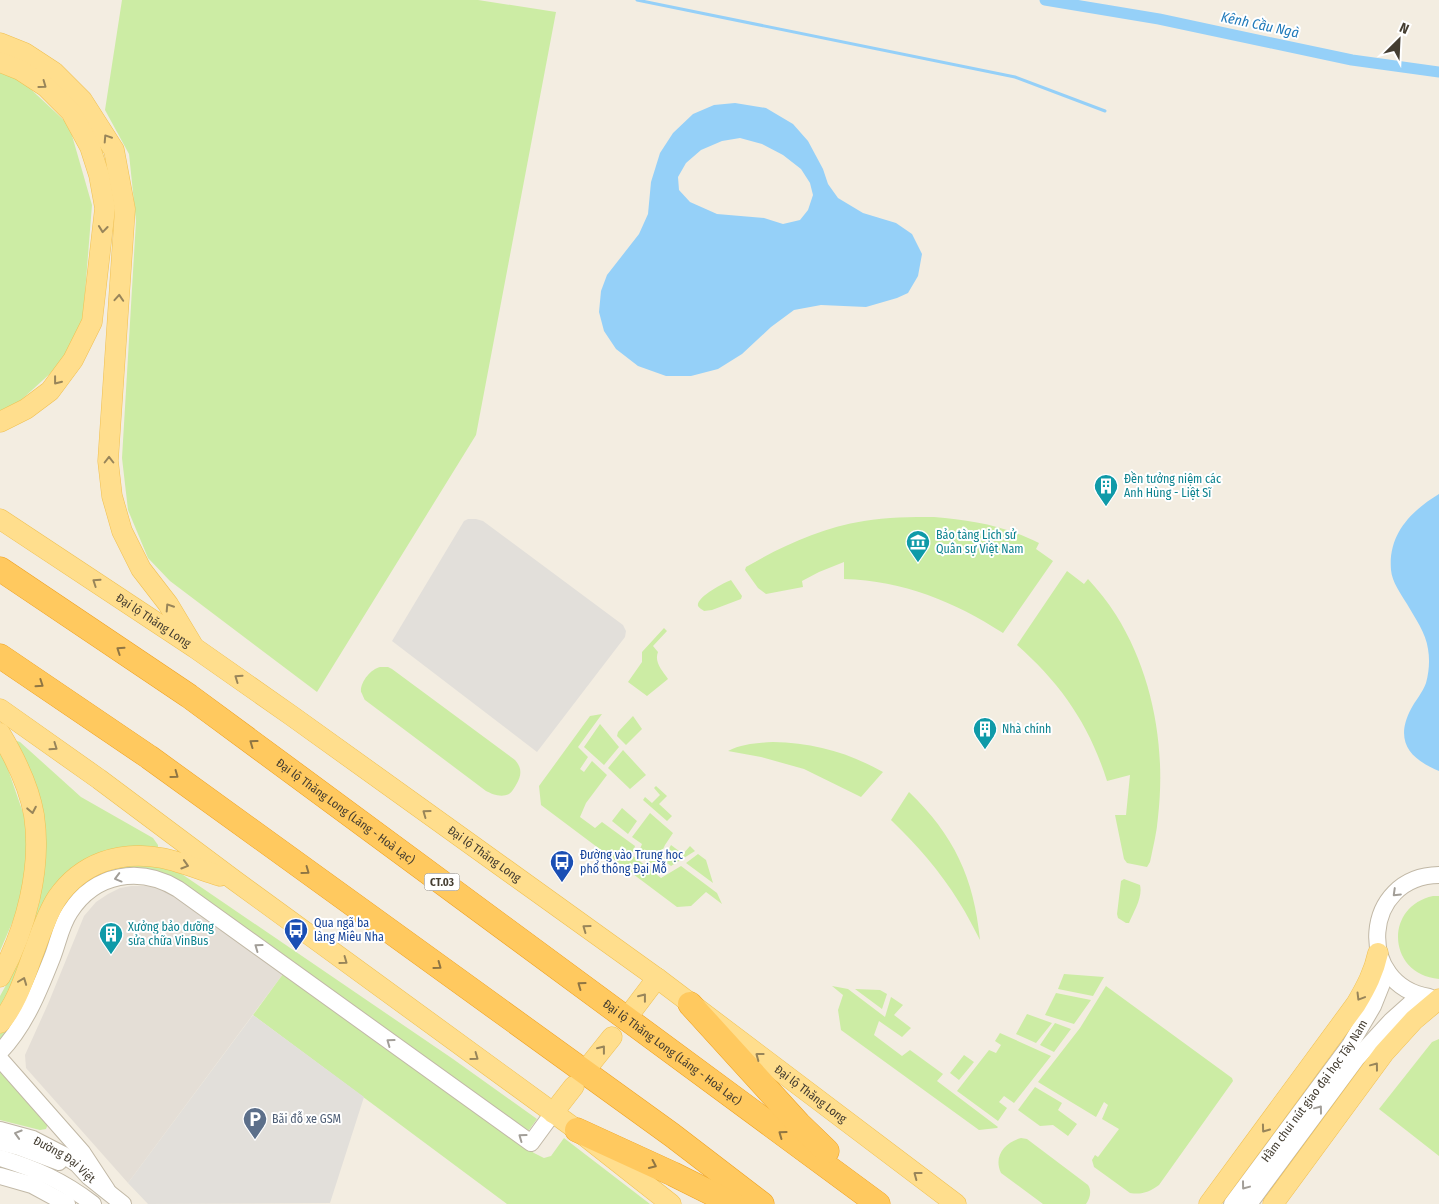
<svg xmlns="http://www.w3.org/2000/svg" width="1439" height="1204" viewBox="0 0 1439 1204" font-family="'Fira Sans Condensed',sans-serif">
	<rect width="100%" height="100%" fill="#f3ede1"/>
	<path fill="#e4ded6" d="M131,886H145L157,887L168,892L283,974L128,1183L26,1068L25,1055L48,1004L84,916L96,902L108,894L120,888Z"/>
	<path fill="#cceca4" d="M122,0H478L556,12L476,435L317,692L170,581L148,558L128,510L122,458L136,221L129,154L105,110Z
		M0,72L21,80L69,125L92,205L83,318L65,360L9,411L0,412Z
		M934,517C971,520 1006,526 1039,543L1036,549L1053,561L1003,633C953,601 904,581 844,579V562L819,572L802,581L803,587L766,594L758,588L745,570L746,567C784,545 821,528 864,521C887,517 911,517 934,517Z
		M1067,571L1084,584L1088,579C1098,590 1108,602 1116,615C1153,674 1166,748 1158,817C1157,832 1153,847 1150,862L1147,867L1127,863L1124,859L1115,815H1126L1130,775L1107,781C1089,724 1061,684 1017,645Z
		M731,580L742,596L741,599L712,610L704,611C703,610 699,608 698,606C696,597 724,583 731,580Z
		M664,628L667,631L653,646L658,652C654,662 662,670 668,679L647,696L628,682L642,662V652Z
		M380,667H388L392,669L515,760C522,768 522,775 516,785C514,788 512,792 509,794C501,798 492,794 486,791L365,700C364,699 362,693 361,692C360,682 371,669 380,667Z
		M602,714L578,747L588,757L580,769L584,772L592,761L607,775L586,803L580,817L595,828L602,822L635,846L632,855L661,878L681,866L717,893L722,904L706,892L691,906L677,907L541,805L539,786L590,716Z
		M633,716L642,729L626,745L617,736L618,732Z
		M600,724L619,747L604,765L584,747Z
		M17,741L20,742L81,797L153,838L158,845V848L90,857L0,1012V996L11,976L37,907L15,742Z
		M773,742C814,743 847,752 883,772L861,797L804,769L761,757L728,751C742,744 757,743 773,742Z
		M623,750L646,775L630,789L608,768Z
		M0,752L3,755L29,830L21,902L0,951Z
		M656,786L667,796L659,804L672,816L667,821L643,800L645,797L652,803L660,795L654,788Z
		M909,792C954,835 974,878 980,940C973,927 967,914 959,902C940,871 917,845 891,820Z
		M622,808L637,821L628,834L612,821Z
		M650,813L673,833L665,845L655,866L638,854L642,844L632,837Z
		M671,845L683,854L690,846L695,851L671,866L663,860Z
		M698,854L706,860L713,883L686,863Z
		M111,864L170,866L453,1059L537,1119L529,1130H525L177,880C134,856 90,869 63,909L28,1001L0,1042V1034L3,1031L65,895Z
		M1124,879L1140,885C1143,897 1134,911 1129,923H1126L1118,918L1117,914L1121,881Z
		M1433,896H1439V979C1388,975 1383,907 1433,896Z
		M283,974L534,1153L544,1158L551,1156L564,1138L650,1204H507L253,1015Z
		M1064,974L1104,977L1093,996L1058,989Z
		M832,986L848,989L885,1017L891,997L903,1005L894,1015L911,1028L902,1037L879,1021L874,1035L902,1056L910,1050L943,1074L937,1081L998,1127L997,1128L979,1130L841,1030L838,1010L843,995Z
		M1106,986L1232,1078L1233,1081L1159,1185C1149,1192 1142,1195 1130,1193L1094,1167L1092,1160L1095,1155L1098,1157L1119,1129L1102,1119L1108,1105L1104,1102L1096,1117L1038,1082L1080,1028Z
		M855,989L880,990L887,994L882,1009Z
		M1056,993L1091,1000L1074,1024L1045,1015Z
		M1027,1014L1052,1023L1036,1043L1016,1034Z
		M1055,1023L1071,1029L1054,1052L1040,1045Z
		M1000,1033L1051,1056L1014,1103L1004,1096L999,1102L1007,1108L998,1121L957,1091L989,1050L996,1053L1001,1045L995,1041Z
		M1439,1039V1156L1379,1109L1432,1042Z
		M964,1055L974,1062L959,1080L950,1073Z
		M0,1068L48,1124L46,1129L40,1130L0,1120Z
		M1035,1087L1062,1103L1058,1110L1077,1124L1068,1136L1053,1125L1040,1126L1018,1110Z
		M1021,1138L1027,1139L1088,1185C1092,1191 1090,1198 1086,1204H1043L1001,1173C993,1156 1005,1142 1021,1138Z"/>
	<path fill="#e2dfda" d="M468,519H476L483,521L623,625L626,631L625,637L537,752L392,641L464,521Z
		M253,1015L364,1097L330,1203L148,1204L128,1183Z"/>
	<path fill="#95d0f8" fill-rule="evenodd" d="M735,103L766,108L793,124L808,141L823,169L828,184L838,198L863,213L896,223L912,234L922,254L918,276L908,293L897,298L866,307L821,305L794,310L771,327L742,354L718,369L691,376H666L638,366L616,349L604,331L599,312L601,291L607,275L639,234L648,214L651,182L660,153L673,133L693,114L714,105ZM740,138L762,144L783,155L801,169L810,183L813,195L808,210L800,220L783,224L764,218L717,214L690,202L679,190L678,177L686,163L701,150L722,141Z
		M1439,494V771C1410,759 1394,741 1411,709C1415,701 1423,692 1426,683C1429,672 1430,660 1428,649C1426,633 1415,618 1407,604C1401,594 1392,582 1391,570C1388,534 1411,511 1439,494Z"/>
	<g fill="none" stroke-linecap="round" stroke-linejoin="round">
		<path stroke="#95d0f8" stroke-width="3" d="M637,0L1015,77L1105,111"/>
		<path stroke="#95d0f8" stroke-width="11" d="M1045,0L1159,19L1352,60L1439,72"/>
		<g stroke="#c1b8a6" stroke-width="18">
			<g id="minor">
				<path d="M1429,997C1355,985 1362,876 1439,875"/>
				<path d="M0,1052C25,1026 39,991 52,958C58,943 61,925 70,912C95,873 140,866 178,889L531,1143L553,1113"/>
				<path d="M0,1059L82,1152L107,1190"/>
				<path id="s1" d="M0,1130L33,1139L62,1154L77,1164L89,1177L123,1204"/>
				<path d="M0,1142L19,1147L59,1162"/>
				<path d="M0,1158C36,1169 63,1181 93,1204"/>
				<path d="M0,1176L32,1185L67,1204"/>
				<path id="s2" d="M1232,1204L1350,1045L1373,1006L1387,971"/>
				<path d="M1249,1204L1357,1058L1391,1021L1419,996"/>
			</g>
		</g>
		<g stroke="#f0c051" stroke-width="21">
			<g id="major">
				<path d="M0,43L25,53L54,72L82,100L114,150L125,209L108,461L112,496L122,531L141,569L168,604L192,644"/>
				<path d="M0,62L20,70L46,87L71,112L90,147L99,175L105,208L92,322L73,360L50,391L26,409L0,422"/>
				<path id="s3" d="M0,519L195,648L292,716L657,978L956,1204"/>
				<path d="M0,709L99,779L234,880L577,1130L671,1204"/>
				<path d="M0,733C15,758 29,786 34,815C42,869 26,929 0,977"/>
				<path d="M629,1015L657,978"/>
				<path d="M0,1023C17,1003 24,978 33,954C40,936 46,915 57,898C81,863 120,850 162,858C181,862 201,870 220,876"/>
				<path d="M592,1062L612,1037"/>
				<path d="M553,1113L574,1086"/>
				<path d="M1209,1204L1356,1004C1366,987 1374,972 1378,953"/>
				<path d="M1273,1204L1384,1053L1414,1020L1439,999"/>
			</g>
		</g>
		<g stroke="#eea120" stroke-width="25">
			<g id="highway">
				<path id="s4" d="M0,569L189,696L878,1204"/>
				<path d="M0,656L149,757L672,1135L762,1204"/>
				<path d="M690,1004L799,1124L827,1151"/>
				<path d="M577,1130L673,1174L733,1204"/>
			</g>
		</g>
		<use href="#minor" stroke="#fff" stroke-width="16"/>
		<use href="#major" stroke="#ffde8d" stroke-width="20"/>
		<use href="#highway" stroke="#ffc95f" stroke-width="24"/>
	</g>
	<defs><path id="oneway-chevron" d="M-2-3.5L2.5 0L-2 3.5" fill="none" stroke-width="1.6" stroke-linecap="round" stroke-linejoin="round" transform="scale(1.25)"/></defs>
	<g stroke="#98855a">
		<use href="#oneway-chevron" transform="translate(43 85) rotate(36)"/>
		<use href="#oneway-chevron" transform="translate(107 138) rotate(-123)"/>
		<use href="#oneway-chevron" transform="translate(103 229) rotate(96)"/>
		<use href="#oneway-chevron" transform="translate(119 298) rotate(-86)"/>
		<use href="#oneway-chevron" transform="translate(57 381) rotate(128)"/>
		<use href="#oneway-chevron" transform="translate(109 460) rotate(-90)"/>
		<use href="#oneway-chevron" transform="translate(96 582) rotate(-146)"/>
		<use href="#oneway-chevron" transform="translate(169 607) rotate(-123)"/>
		<use href="#oneway-chevron" transform="translate(238 678) rotate(-145)"/>
		<use href="#oneway-chevron" transform="translate(54 747) rotate(35)"/>
		<use href="#oneway-chevron" transform="translate(32 810) rotate(79)"/>
		<use href="#oneway-chevron" transform="translate(426 813) rotate(-144)"/>
		<use href="#oneway-chevron" transform="translate(185 865) rotate(17)"/>
		<use href="#oneway-chevron" transform="translate(586 928) rotate(-144)"/>
		<use href="#oneway-chevron" transform="translate(344 961) rotate(36)"/>
		<use href="#oneway-chevron" transform="translate(23 981) rotate(-69)"/>
		<use href="#oneway-chevron" transform="translate(643 997) rotate(-52)"/>
		<use href="#oneway-chevron" transform="translate(1360 997) rotate(121)"/>
		<use href="#oneway-chevron" transform="translate(602 1049) rotate(-52)"/>
		<use href="#oneway-chevron" transform="translate(759 1056) rotate(-143)"/>
		<use href="#oneway-chevron" transform="translate(475 1057) rotate(36)"/>
		<use href="#oneway-chevron" transform="translate(1375 1066) rotate(-53)"/>
		<use href="#oneway-chevron" transform="translate(1265 1129) rotate(126)"/>
		<use href="#oneway-chevron" transform="translate(917 1175) rotate(-143)"/>
	</g>
	<g stroke="#8f7543">
		<use href="#oneway-chevron" transform="translate(120 650) rotate(-146)"/>
		<use href="#oneway-chevron" transform="translate(40 684) rotate(34)"/>
		<use href="#oneway-chevron" transform="translate(253 743) rotate(-144)"/>
		<use href="#oneway-chevron" transform="translate(175 775) rotate(36)"/>
		<use href="#oneway-chevron" transform="translate(306 871) rotate(36)"/>
		<use href="#oneway-chevron" transform="translate(438 966) rotate(36)"/>
		<use href="#oneway-chevron" transform="translate(581 985) rotate(-144)"/>
		<use href="#oneway-chevron" transform="translate(782 1134) rotate(-144)"/>
		<use href="#oneway-chevron" transform="translate(653 1165) rotate(25)"/>
	</g>
	<g stroke="#a29e98">
		<use href="#oneway-chevron" transform="translate(118 878) rotate(165)"/>
		<use href="#oneway-chevron" transform="translate(1396 893) rotate(136)"/>
		<use href="#oneway-chevron" transform="translate(258 947) rotate(-144)"/>
		<use href="#oneway-chevron" transform="translate(390 1042) rotate(-144)"/>
		<use href="#oneway-chevron" transform="translate(1319 1109) rotate(-53)"/>
		<use href="#oneway-chevron" transform="translate(18 1134) rotate(-163)"/>
		<use href="#oneway-chevron" transform="translate(522 1137) rotate(-144)"/>
		<use href="#oneway-chevron" transform="translate(1245 1186) rotate(127)"/>
	</g>
	<defs>
		<g id="building-pin" transform="scale(1.25)"><path d="M0 17L-7.5 6A9.5 9.5 0 1 1 7.5 6Z" fill="#0f9aa8" stroke="#fff"/><path d="M-4-6H4V6H1V3H-1V6H-4ZM-2.5-4.3h1.7v1.8h-1.7ZM.8-4.3h1.7v1.8H.8ZM-2.5-1h1.7V.8h-1.7ZM.8-1h1.7V.8H.8Z" fill="#fff"/></g>
		<g id="museum-pin" transform="scale(1.25)"><path d="M0 17L-7.5 6A9.5 9.5 0 1 1 7.5 6Z" fill="#0f9aa8" stroke="#fff"/><path d="M0-6L6-3V-2H-6V-3ZM-5-1h2V3h-2ZM-1-1h2V3h-2ZM3-1h2V3H3ZM-6 4H6V6H-6Z" fill="#fff"/></g>
		<g id="bus-pin" transform="scale(1.25)"><path d="M0 17L-7.5 6A9.5 9.5 0 1 1 7.5 6Z" fill="#1a4fb4" stroke="#fff"/><path d="M-5-6H5V4H4V6H2V4H-2V6H-4V4H-5ZM-3.5-4V0h7V-4ZM-3.5 1.2v1.5H-2V1.2ZM2 1.2v1.5H3.5V1.2Z" fill="#fff"/></g>
		<g id="parking-pin" transform="scale(1.25)"><path d="M0 17L-7.5 6A9.5 9.5 0 1 1 7.5 6Z" fill="#5c6f8a" stroke="#fff"/><path d="M-3.5-5.5H1a3.5 3.5 0 0 1 0 7H-1V5.5H-3.5ZM-1-3.4V-.6H.8a1.4 1.4 0 0 0 0-2.8Z" fill="#fff"/></g>
	</defs>
	<g fill-rule="evenodd">
		<use href="#building-pin" x="1106" y="486"/>
		<use href="#museum-pin" x="918" y="542"/>
		<use href="#building-pin" x="985" y="729"/>
		<use href="#bus-pin" x="562" y="862"/>
		<use href="#bus-pin" x="296" y="930"/>
		<use href="#building-pin" x="111" y="934"/>
		<use href="#parking-pin" x="255" y="1119"/>
	</g>
	<g text-anchor="middle" dominant-baseline="central" stroke-width="4" stroke-linejoin="round" paint-order="stroke">
		<rect fill="#fff" stroke="#7c776f" stroke-width="1" x="424.5" y="873.5" width="35" height="17" rx="4"/>
		<g font-size="11" font-weight="bold" fill="#443d31">
			<text x="442" y="882">CT.03</text>
		</g>
		<g font-size="12" fill="#0d838f" stroke="#fff" text-anchor="start">
			<text x="1124" y="479">Đền tưởng niệm các<tspan x="1124" dy="14">Anh Hùng - Liệt Sĩ</tspan></text>
			<text x="936" y="535">Bảo tàng Lịch sử<tspan x="936" dy="14">Quân sự Việt Nam</tspan></text>
			<text x="1002" y="729">Nhà chính</text>
			<text x="128" y="927">Xưởng bảo dưỡng<tspan x="128" dy="14">sửa chữa VinBus</tspan></text>
		</g>
		<g font-size="12" fill="#443d31" stroke="#fff">
			<text stroke="none"><textPath href="#s3" startOffset="184">Đại lộ Thăng Long</textPath></text>
			<text stroke="none"><textPath href="#s4" startOffset="422">Đại lộ Thăng Long (Láng - Hoà Lạc)</textPath></text>
			<text stroke="none"><textPath href="#s3" startOffset="589">Đại lộ Thăng Long</textPath></text>
			<text stroke="none"><textPath href="#s4" startOffset="828">Đại lộ Thăng Long (Láng - Hoà Lạc)</textPath></text>
			<text stroke="none"><textPath href="#s2" startOffset="140">Hầm chui nút giao đại học Tây Nam</textPath></text>
			<text stroke="none"><textPath href="#s3" startOffset="994">Đại lộ Thăng Long</textPath></text>
			<text stroke="none"><textPath href="#s1" startOffset="72">Đường Đại Việt</textPath></text>
		</g>
		<g font-size="12" fill="#164399" stroke="#fff" text-anchor="start">
			<text x="580" y="855">Đường vào Trung học<tspan x="580" dy="14">phổ thông Đại Mỗ</tspan></text>
			<text x="314" y="923">Qua ngã ba<tspan x="314" dy="14">làng Miêu Nha</tspan></text>
		</g>
		<g font-size="12" fill="#4e5e75" stroke="#fff" text-anchor="start">
			<text x="272" y="1119">Bãi đỗ xe GSM</text>
		</g>
		<g font-size="14" font-style="italic" fill="#207aba" stroke="#fff">
			<text transform="translate(1260 25) rotate(12)">Kênh Cầu Ngà</text>
		</g>
	</g>
	<g transform="translate(1399 40) rotate(24)" stroke="#ffffff" stroke-width="4" paint-order="stroke">
	<path d="M0-4L9 19L0 12L-9 19Z" fill="#443d31"/>
	<text y="-8" font-size="14" font-weight="bold" text-anchor="middle" fill="#443d31">N</text>
	</g>
</svg>
